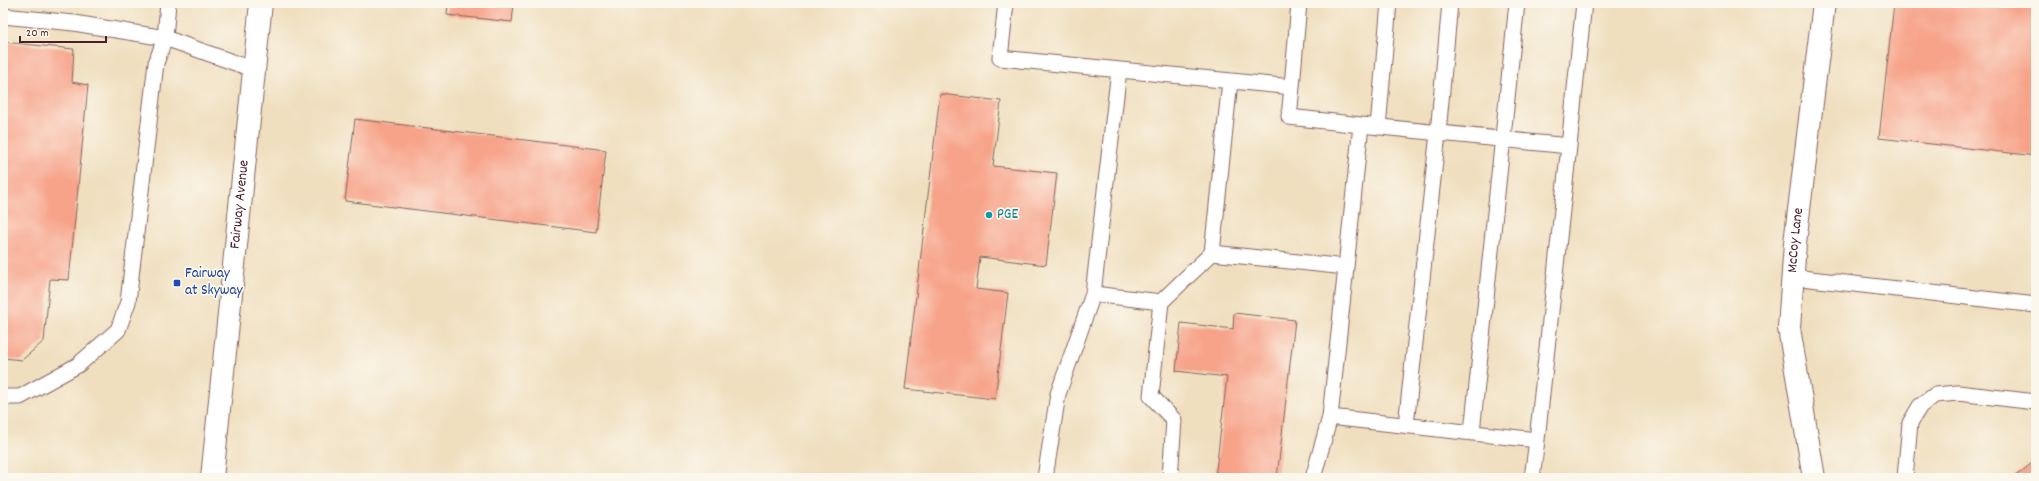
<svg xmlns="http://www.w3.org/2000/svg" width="2039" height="481" viewBox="0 0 2039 481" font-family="Dekko,sans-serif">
	<rect width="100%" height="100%" fill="#fbf7ec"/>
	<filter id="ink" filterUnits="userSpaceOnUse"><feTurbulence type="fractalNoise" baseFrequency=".025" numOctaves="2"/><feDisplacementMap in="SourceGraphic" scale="8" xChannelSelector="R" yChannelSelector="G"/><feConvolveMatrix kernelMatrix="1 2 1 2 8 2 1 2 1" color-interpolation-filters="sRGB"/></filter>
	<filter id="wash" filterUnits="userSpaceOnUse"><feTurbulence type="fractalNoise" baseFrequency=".012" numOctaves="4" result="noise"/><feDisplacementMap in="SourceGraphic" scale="16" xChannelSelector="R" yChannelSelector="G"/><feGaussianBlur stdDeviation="0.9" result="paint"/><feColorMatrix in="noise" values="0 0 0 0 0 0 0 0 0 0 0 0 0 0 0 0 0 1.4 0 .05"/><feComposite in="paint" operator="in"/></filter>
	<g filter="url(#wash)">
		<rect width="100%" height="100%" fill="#f0dfbf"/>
		<g id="blocks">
			<path fill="#f7a389" d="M448,3H514L512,22L447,15Z
				M1894,3H2019L2036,5V156L1879,138Z
				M3,42L74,49L72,82L88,85L69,280L50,279L44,341L22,360L3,358Z
				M940,94L1001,101L993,166L1057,173L1046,265L980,257L976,289L1008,293L995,399L905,389Z
				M355,119L606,150L596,232L345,201Z
				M1234,313L1295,320L1277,478H1215L1227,377L1176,371L1181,323L1233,329Z
				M2036,460V478H2013Z"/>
		</g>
	</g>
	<g filter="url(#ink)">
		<use href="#blocks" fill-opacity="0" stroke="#84625f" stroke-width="1"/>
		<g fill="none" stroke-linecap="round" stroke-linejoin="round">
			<g stroke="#84625f" stroke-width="17">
				<path id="service" d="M1006,3L1000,58L1292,87L1299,3
					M3,16L74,23L165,38L255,70
					M1230,81L1212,253L1346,267L1361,125L1569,146L1584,3
					M1292,87L1289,117L1361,125
					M1378,127L1389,3
					M1346,267L1330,417L1537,440L1569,146
					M1793,277L2036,305
					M1093,294L1161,302
					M3,397H20L78,365L118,330L128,302L156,63L165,38L168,3
					M1406,425L1438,133L1450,3
					M1472,432L1517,3
					M1045,478L1058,394L1093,294L1119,70
					M1170,478L1174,420L1151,396L1161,302L1212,253
					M1313,478L1330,417
					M1532,478L1537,440
					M1905,478L1910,423L1920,406L1935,395L1958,393L2036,402"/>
			</g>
			<g stroke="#84625f" stroke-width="24">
				<g id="tertiary">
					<path id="s1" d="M212,478L261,3"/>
					<path id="s2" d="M1814,478L1789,328L1795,243L1824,3"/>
				</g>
			</g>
			<use href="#service" stroke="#fff" stroke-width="15"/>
			<use href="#tertiary" stroke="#fff" stroke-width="22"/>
		</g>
	</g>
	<circle fill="#0f9aa8" stroke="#fbf7ec" stroke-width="1.5" cx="989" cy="215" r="4"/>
	<rect fill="#1a4fb4" stroke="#fbf7ec" stroke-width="1.5" x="173" y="279" width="8" height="8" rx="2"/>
	<g text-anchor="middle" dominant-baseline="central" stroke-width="3.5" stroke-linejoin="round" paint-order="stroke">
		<g font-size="15" fill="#4a1f2b" stroke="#fbf7ec">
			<text stroke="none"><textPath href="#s1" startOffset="275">Fairway Avenue</textPath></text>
			<text stroke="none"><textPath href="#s2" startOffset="240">McCoy Lane</textPath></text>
		</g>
		<g font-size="15" fill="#0d838f" stroke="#fbf7ec" text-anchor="start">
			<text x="997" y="215">PGE</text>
		</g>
		<g font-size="15" fill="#164399" stroke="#fbf7ec" text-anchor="start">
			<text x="185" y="274">Fairway<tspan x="185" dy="17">at Skyway</tspan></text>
		</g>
	</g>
	<rect width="2039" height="481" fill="none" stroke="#fbf7ec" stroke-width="16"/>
	<path d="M20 36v6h86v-6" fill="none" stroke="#4a1f2b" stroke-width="2"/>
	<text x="26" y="36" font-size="12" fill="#4a1f2b" stroke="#fbf7ec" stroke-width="3" paint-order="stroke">20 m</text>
</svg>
